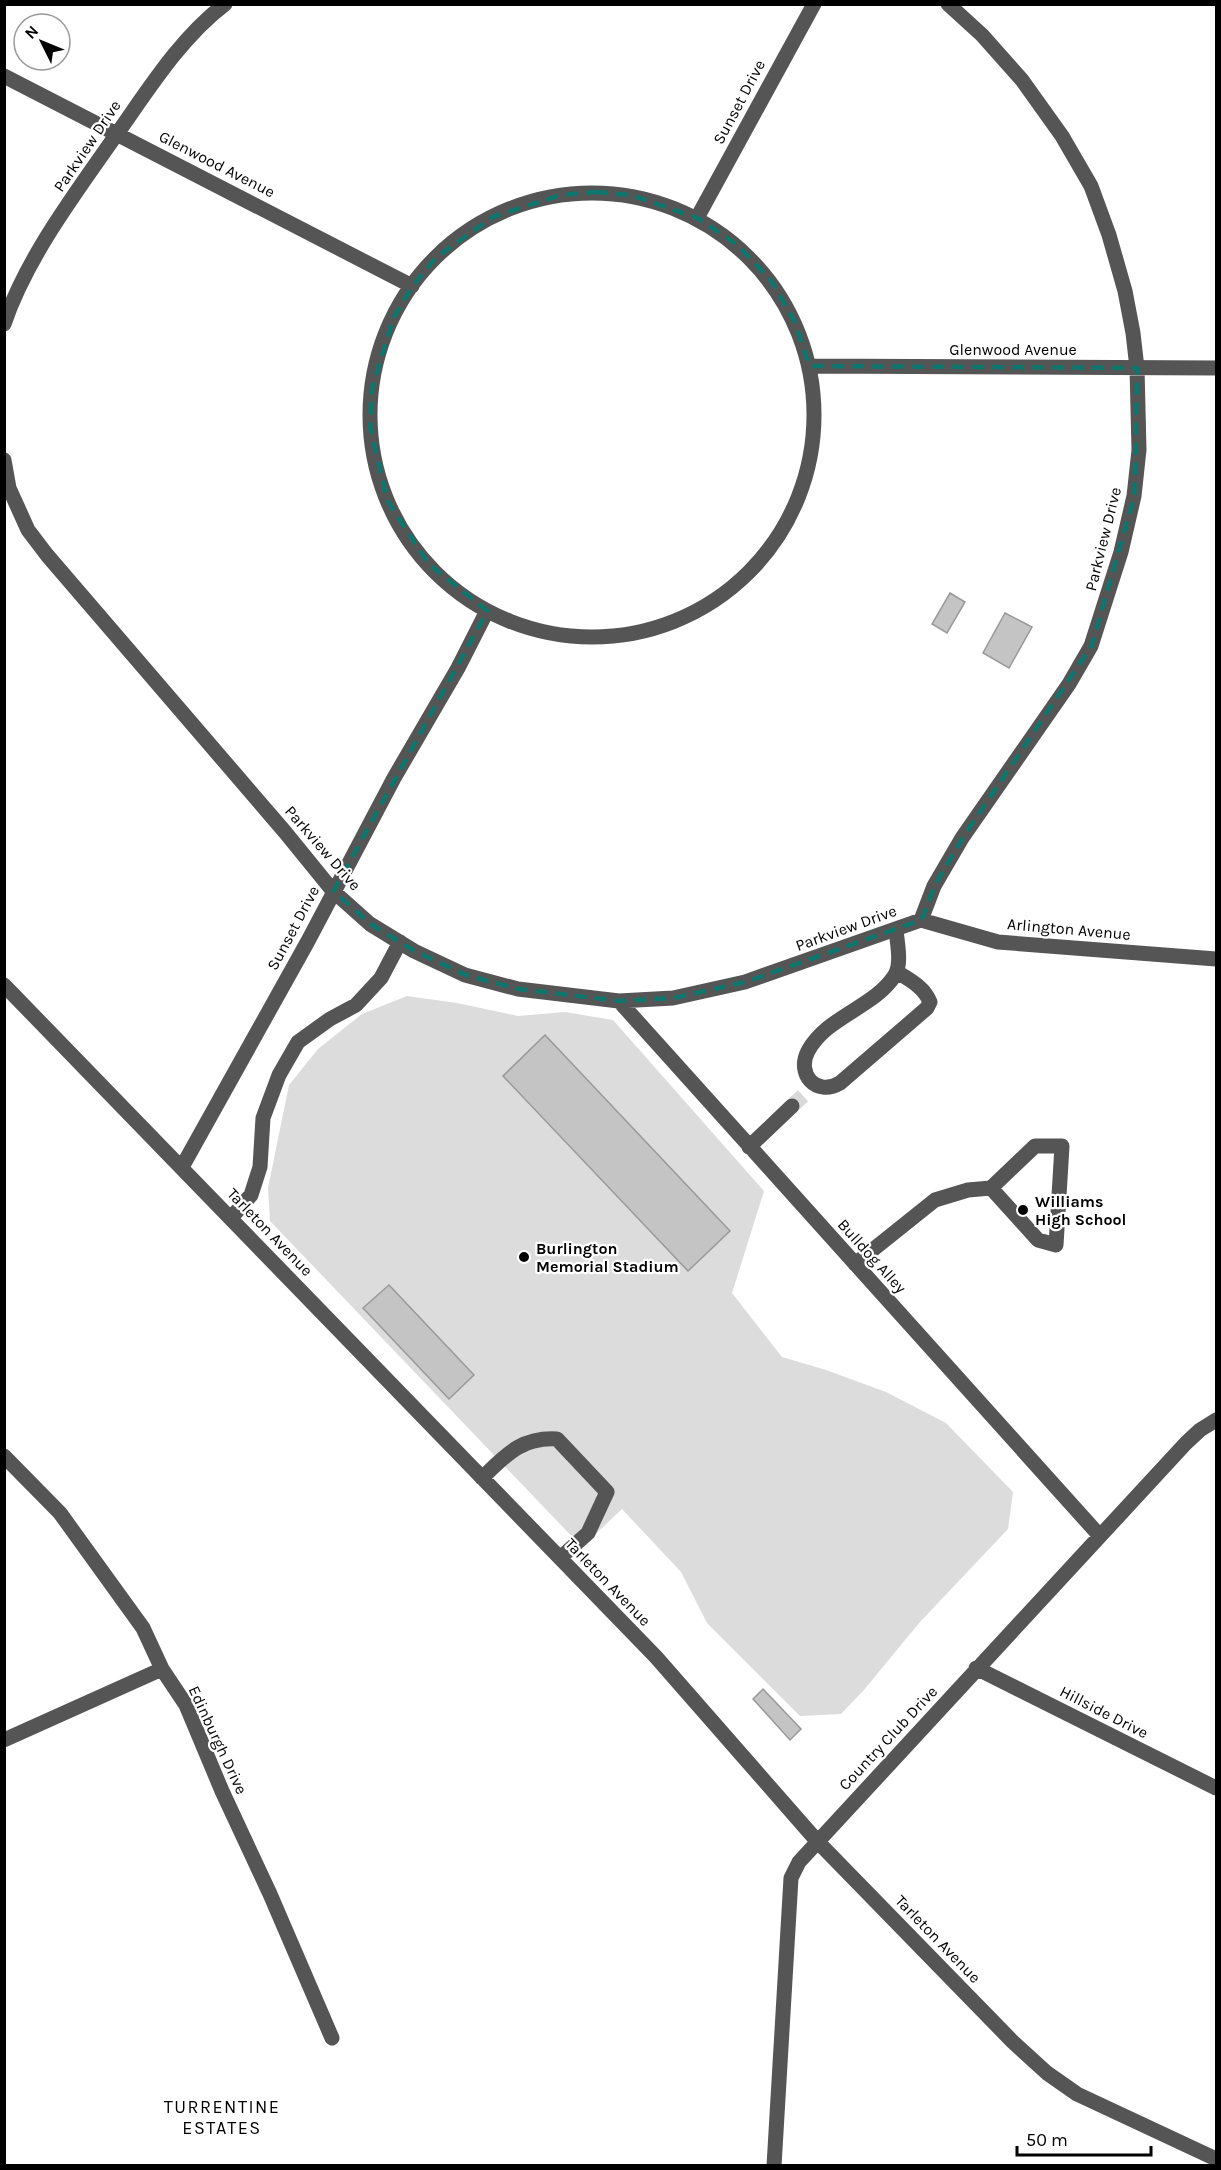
<svg xmlns="http://www.w3.org/2000/svg" width="1221" height="2170" viewBox="0 0 1221 2170" font-family="Karla,sans-serif">
	<rect width="100%" height="100%" fill="#fff"/>
	<path fill="#dcdcdc" d="M407,996L457,1003L518,1016L565,1012L613,1020L764,1191L732,1293L782,1357L826,1370L886,1392L946,1423L1013,1492L1008,1529L920,1622L863,1691L841,1714L800,1716L707,1623L681,1572L622,1509L582,1547L270,1221L268,1188L289,1085L318,1049L362,1014Z"/>
	<path fill="#c4c4c4" stroke="#999" stroke-width="1.5" d="M950,593L965,602L947,633L932,624Z
		M1005,613L1032,627L1009,668L983,653Z
		M545,1035L730,1231L688,1271L503,1076Z
		M389,1285L474,1375L449,1399L363,1308Z
		M763,1689L801,1729L790,1740L753,1699Z"/>
	<g fill="none" stroke-linecap="round" stroke-linejoin="round">
		<path stroke="#d9d9d9" stroke-width="15" stroke-dasharray="15 8" stroke-linecap="butt" d="M792,1106L806,1093"/>
		<path stroke="#555" stroke-width="15" d="M4,76L412,286
			M370 415a222 222 0 1 1 444 0a222 222 0 1 1-444 0Z
			M697,218L814,4
			M4,324C26,259 74,195 114,138C147,92 179,39 225,4
			M809,366L1216,368
			M4,460L9,488L28,530L47,555L285,832L333,891L370,924L414,951L465,975L518,989L619,1001L673,998L745,982L921,920L934,886L962,838L1069,684L1091,646L1121,552L1134,496L1139,450L1137,368L1133,333L1125,291L1109,235L1091,186L1062,136L1022,80L982,35L948,4
			M921,920L998,942L1216,959
			M896,929C897,943 902,963 895,975C874,1008 827,1016 808,1051C796,1074 816,1097 840,1083L927,1008L930,1002C924,987 910,980 897,972
			M4,985L656,1657L817,1841L1013,2042L1047,2073L1077,2094L1216,2159
			M619,1001L1099,1535
			M749,1147L792,1106
			M182,1167L308,941L394,778L458,668L487,611
			M231,1218L251,1195L260,1167L263,1118L279,1075L298,1042L330,1019L356,1005L381,978L400,942
			M855,1264L935,1200L968,1190L991,1188L1035,1146H1062L1056,1245L1038,1240L991,1188
			M4,1456L60,1513L143,1628L162,1669L186,1705L222,1791L270,1894L332,2038
			M482,1478C506,1455 521,1437 557,1439L607,1492L588,1533L560,1558
			M976,1668L1216,1788
			M4,1740L162,1669
			M774,2166L791,1878L799,1862L1186,1443L1200,1430L1216,1420"/>
	</g>
	<path fill="none" stroke="#0f766e" stroke-width="4.5" stroke-dasharray="12 8" stroke-linejoin="round" d="M595,192L630,195L697,218L737,245L770,280L794,321L809,366L1137,368L1134,496L1091,646L962,838L934,886L921,920L745,982L673,998L619,1001L518,989L465,975L414,951L370,924L333,891L487,611L428,564L387,501L370,428L371,390L393,318L412,286L435,258L492,217L560,195Z"/>
	<g fill="#000" stroke="#fff" stroke-width="2">
		<circle cx="1023" cy="1210" r="6"/>
		<circle cx="524" cy="1257" r="6"/>
	</g>
	<g text-anchor="middle" dominant-baseline="central" stroke-width="4.5" stroke-linejoin="round" paint-order="stroke">
		<g font-size="16" fill="#000" stroke="#fff">
			<text transform="translate(739 102) rotate(-62)">Sunset Drive</text>
			<text transform="translate(87 146) rotate(-56)">Parkview Drive</text>
			<text transform="translate(217 164) rotate(27)">Glenwood Avenue</text>
			<text x="1013" y="349">Glenwood Avenue</text>
			<text transform="translate(1103 539) rotate(-76)">Parkview Drive</text>
			<text transform="translate(323 848) rotate(49)">Parkview Drive</text>
			<text transform="translate(293 928) rotate(-62)">Sunset Drive</text>
			<text transform="translate(846 928) rotate(-20)">Parkview Drive</text>
			<text transform="translate(1069 929) rotate(5)">Arlington Avenue</text>
			<text transform="translate(270 1232) rotate(46)">Tarleton Avenue</text>
			<text transform="translate(872 1256) rotate(48)">Bulldog Alley</text>
			<text transform="translate(608 1582) rotate(46)">Tarleton Avenue</text>
			<text transform="translate(1104 1712) rotate(27)">Hillside Drive</text>
			<text transform="translate(888 1738) rotate(-47)">Country Club Drive</text>
			<text transform="translate(218 1740) rotate(65)">Edinburgh Drive</text>
			<text transform="translate(938 1939) rotate(46)">Tarleton Avenue</text>
		</g>
		<g font-size="16" font-weight="bold" fill="#000" stroke="#fff" text-anchor="start">
			<text x="1035" y="1201">Williams<tspan x="1035" dy="18">High School</tspan></text>
			<text x="536" y="1248">Burlington<tspan x="536" dy="18">Memorial Stadium</tspan></text>
		</g>
		<g font-size="18" letter-spacing="1.5" fill="#000" stroke="#fff">
			<text x="222" y="2107">TURRENTINE<tspan x="222" dy="21">ESTATES</tspan></text>
		</g>
	</g>
	<rect width="1221" height="2170" fill="none" stroke="#000000" stroke-width="12"/>
	<g transform="translate(42 42) rotate(313)"><circle r="28" fill="#ffffff" stroke="#999999" stroke-width="1.5"/>
	<path d="M0-4.5L10 22L0 15L-10 22Z" fill="#000000"/>
	<text y="-9" font-size="16" font-weight="bold" text-anchor="middle" fill="#000000">N</text>
	</g>
	<path d="M1017 2146v9h134v-9" fill="none" stroke="#000000" stroke-width="3"/>
	<text x="1026" y="2146" font-size="18" fill="#000000" stroke="#ffffff" stroke-width="4.5" paint-order="stroke">50 m</text>
</svg>
